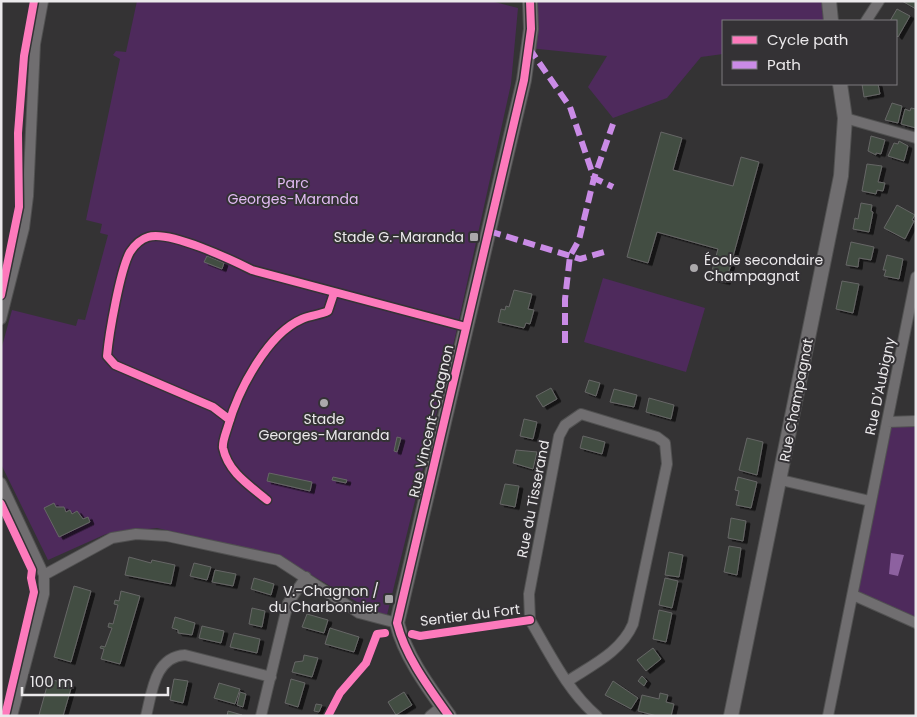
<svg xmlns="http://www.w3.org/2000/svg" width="917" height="717" viewBox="0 0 917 717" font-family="Poppins,sans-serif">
	<defs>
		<filter id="shadow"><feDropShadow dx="4" dy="2.5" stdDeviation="0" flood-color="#0009"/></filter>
	</defs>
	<rect width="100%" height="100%" fill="#343334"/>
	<path fill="#4e2a5c" d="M137,1H491L518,8L511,84L456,333L386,619L281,557L157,528L106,534L48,560L1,464V350L12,310L76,326L78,319L85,320L108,235L100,233L102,224L86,220L120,59L113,55L116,51L126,52Z
		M530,1H829L831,21H723V54L701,57L667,98L613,118L588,87L607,56L529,48Z
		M603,278L705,308L686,372L584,342Z
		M916,421V623L853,595L887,422Z"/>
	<path fill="#8d61a0" d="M891,553L904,555L898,576L889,574Z"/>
	<path fill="#424d42" stroke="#666" filter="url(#shadow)" d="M902,1H916V9Z
		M897,9L910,16L898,37L896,35V21H890Z
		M862,84H878L880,94L864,97Z
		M892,103L902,106L898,123L885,120Z
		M911,108L916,109V128L901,124L905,109L910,111Z
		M661,132L682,138L673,170L733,186L741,157L759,162L726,282L710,278L718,249L657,232L648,263L627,257Z
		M871,136L885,140L881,154L876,153V155L868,151Z
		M899,141L908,146L904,161L888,156L894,143L898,144Z
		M867,164L882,166L878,182L885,183L883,191L877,190L876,194L862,191Z
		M861,203L872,205L871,211L873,212L869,232L853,229L855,218L858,219Z
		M897,205L915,215L912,220L914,221L905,239L884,228Z
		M851,242L874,247L871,260L859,258L858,267L846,265Z
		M887,255L903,259L899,279L884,276L886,270H883Z
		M207,256L224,263L222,269L204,262Z
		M842,281L859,284L853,313L836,309Z
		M514,290L532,294L528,309L534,310L530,324L526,323L524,328L498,322L501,309L505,310L506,306L509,307Z
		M589,380L600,383L596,396L585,392Z
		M551,388L557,399L543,407L536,396Z
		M614,389L637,395L634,407L610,402Z
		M649,398L674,405L671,419L646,412Z
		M524,419L537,422L533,439L520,436Z
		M583,436L605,442L602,454L580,448Z
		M397,437L401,438L397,452L394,451Z
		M747,438L763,442L757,475L739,470Z
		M516,450L537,452L533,469L513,463Z
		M269,473L312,482L310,491L267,481Z
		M333,477L347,480L346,483L332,480Z
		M738,477L757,482L751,508L736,505L739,491L735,490Z
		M505,484L519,486L515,507L500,504Z
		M54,503L56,507H64L66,512L70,510L72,514L77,511L83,519L88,517L90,522L59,537L44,508Z
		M731,518L746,521L743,541L728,538Z
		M729,546L741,548L737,575L724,572Z
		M669,552L683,555L679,577L665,575Z
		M129,557L151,563L152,560L175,565L171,584L125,575Z
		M194,563L211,567L207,580L190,576Z
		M215,570L236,574L233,586L212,582Z
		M254,578L274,584L271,595L251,589Z
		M665,578L678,581L672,608L659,605Z
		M74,586L91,591L71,662L54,657Z
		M121,591L140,596L120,664L101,659L104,649L100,648L101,646L105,647L109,636L112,628L108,627L109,623L113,624L118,605L114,604L115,600L119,601Z
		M252,608L265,611L262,627L249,624Z
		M659,610L672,613L666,642L653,639Z
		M307,614L328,620L324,633L302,627Z
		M175,617L195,623L192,635L178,633V630L172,628Z
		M202,626L224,631L221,643L199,638Z
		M330,628L359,637L354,652L325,644Z
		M234,633L260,639L257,653L230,647Z
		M653,648L661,659L646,671L637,660Z
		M304,655L318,658L312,677L292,672L295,662L303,661Z
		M642,676L647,681L644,686L638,681Z
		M49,679L72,685L63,716L39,715Z
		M174,679L188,681L183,703L170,700Z
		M291,679L305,683L298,707L285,703Z
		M613,681L638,698L631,709L605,695Z
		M219,683L240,689L235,704L214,698Z
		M240,692L246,694L243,707L237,705Z
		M404,692L412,705L396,715L388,702Z
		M660,693L668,695L666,702L674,704L671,716H657L638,711L642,695L659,699Z
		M316,704L322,705L319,712L314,711Z
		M228,711L242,715L227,716Z"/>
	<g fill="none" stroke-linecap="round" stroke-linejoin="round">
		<g stroke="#515151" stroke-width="12">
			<path id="minor" d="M866,21L879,1
				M845,118L916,138
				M1,319L24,228L28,196L35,44L43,1
				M887,422L916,421
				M781,480L870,501
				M1,483L44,575V594L12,716
				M44,575L112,538L136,534L167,536L278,560L359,613L397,623
				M853,595L916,623
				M568,681C592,665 621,652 633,624L667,464L665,443L657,437L581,414L565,425L559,436L529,594L530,620C549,652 568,692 597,716
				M146,716C152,693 154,657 185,655L271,677
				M261,716L288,603L306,577
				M430,716L442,706
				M828,716L916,277"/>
		</g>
		<g stroke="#515151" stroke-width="16">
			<path id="tertiary" d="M829,1L831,21
				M449,716C429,688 405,656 397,623L524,80L531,29L530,1
				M731,716L841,176L845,118L840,84"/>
		</g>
		<use href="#minor" stroke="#706e70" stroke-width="10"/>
		<use href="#tertiary" stroke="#706e70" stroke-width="14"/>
		<path stroke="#ca8be6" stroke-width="6" stroke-dasharray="12 6" stroke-linecap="butt" d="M529,48L570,107L594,178L613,187
			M489,231L580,259L608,251
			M565,343V299L570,256L579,240L594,178L613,124"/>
		<g stroke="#343235" stroke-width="11">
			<path id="cycleway" d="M1,295L19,207L18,133L24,56L34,1
				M230,420L213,407L115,365L107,356C109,334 120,270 130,252C134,246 141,239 148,237C169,230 232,260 252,270L466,327
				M267,500C249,485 228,472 223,448C222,442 226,433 228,426C238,391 267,334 302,319C311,315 320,315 328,311L334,293
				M1,504L32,570L31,578L34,592L5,716
				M412,634L420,636L530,620
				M328,716L340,693L366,663L377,634L385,633
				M449,716C429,688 405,656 397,623L524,80L531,29L530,1"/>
		</g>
		<use href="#cycleway" stroke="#fd7abc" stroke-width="8"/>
	</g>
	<g fill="#aba9ab" stroke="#343235" stroke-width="2">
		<rect x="469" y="232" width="10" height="10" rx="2.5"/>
		<circle cx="694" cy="268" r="5"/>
		<circle cx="324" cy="403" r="5"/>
		<rect x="384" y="594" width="10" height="10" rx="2.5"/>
	</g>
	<g text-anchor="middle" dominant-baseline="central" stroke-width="4" stroke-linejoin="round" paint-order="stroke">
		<g font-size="14" fill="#e2bbf4" stroke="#343235">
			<text x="293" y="183">Parc<tspan x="293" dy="16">Georges-Maranda</tspan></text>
		</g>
		<g font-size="14" fill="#ebe9eb" stroke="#343235" text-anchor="end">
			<text x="464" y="237">Stade G.-Maranda</text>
			<text x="704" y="260" text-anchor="start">École secondaire<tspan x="704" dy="16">Champagnat</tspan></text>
			<text x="324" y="419" text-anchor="middle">Stade<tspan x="324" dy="16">Georges-Maranda</tspan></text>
			<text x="379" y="591">V.-Chagnon /<tspan x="379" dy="16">du Charbonnier</tspan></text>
		</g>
		<g font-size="14" fill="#ebe9eb" stroke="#343235">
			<text transform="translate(880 386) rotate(-78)">Rue D'Aubigny</text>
			<text transform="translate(796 400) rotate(-79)">Rue Champagnat</text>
			<text transform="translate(431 421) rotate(-77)">Rue Vincent-Chagnon</text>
			<text transform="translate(533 499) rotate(-79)">Rue du Tisserand</text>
			<text transform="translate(470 615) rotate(-7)">Sentier du Fort</text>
		</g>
	</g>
	<rect width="917" height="717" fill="none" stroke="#ebe9eb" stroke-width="5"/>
	<rect x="722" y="20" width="175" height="65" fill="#343235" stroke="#7d7b7e"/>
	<rect x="732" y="36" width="25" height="8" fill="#fd7abc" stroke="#7d7b7e"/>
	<text x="767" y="45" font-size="15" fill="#ebe9eb">Cycle path</text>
	<rect x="732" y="61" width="25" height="8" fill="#ca8be6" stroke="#7d7b7e"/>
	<text x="767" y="70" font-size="15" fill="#ebe9eb">Path</text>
	<path d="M22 687v8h146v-8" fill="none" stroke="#ebe9eb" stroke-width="2.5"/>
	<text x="30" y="687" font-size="15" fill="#ebe9eb" stroke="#343235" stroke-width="4" paint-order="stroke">100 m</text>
</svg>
